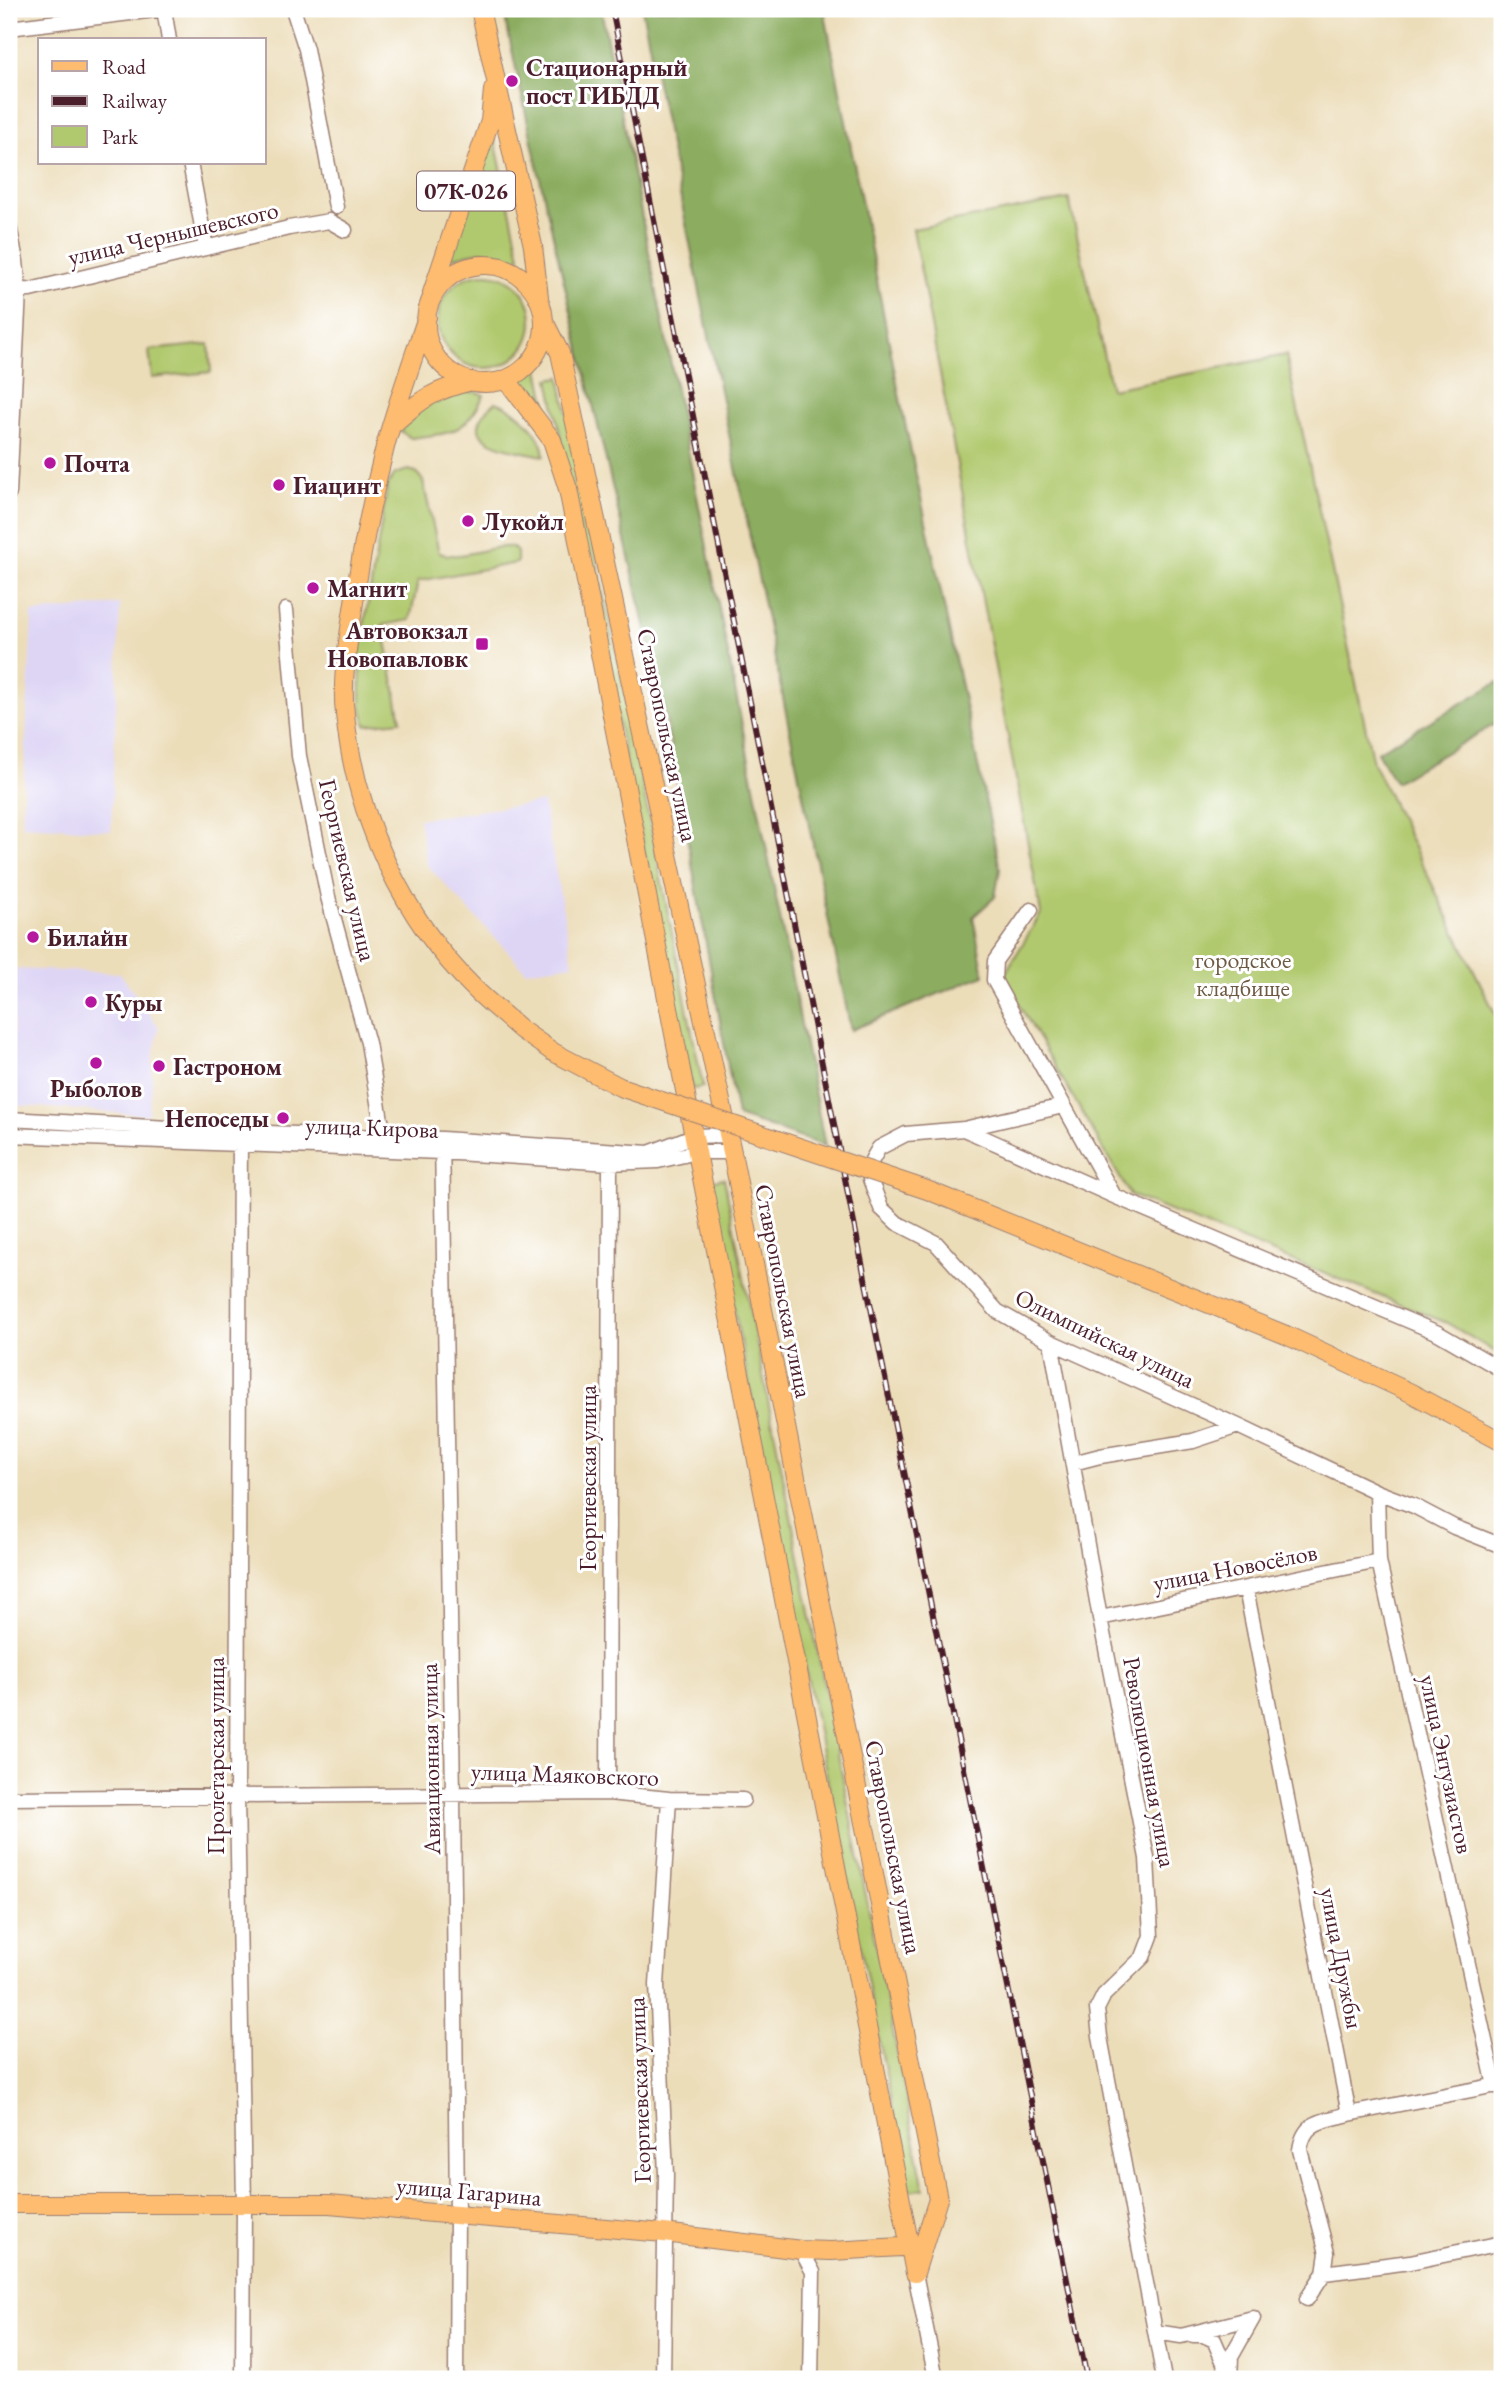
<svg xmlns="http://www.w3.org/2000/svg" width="1511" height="2388" viewBox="0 0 1511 2388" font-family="'EB Garamond',serif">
	<rect width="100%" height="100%" fill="#fff"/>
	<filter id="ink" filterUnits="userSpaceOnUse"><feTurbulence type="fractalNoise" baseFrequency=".0143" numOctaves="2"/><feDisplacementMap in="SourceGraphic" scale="14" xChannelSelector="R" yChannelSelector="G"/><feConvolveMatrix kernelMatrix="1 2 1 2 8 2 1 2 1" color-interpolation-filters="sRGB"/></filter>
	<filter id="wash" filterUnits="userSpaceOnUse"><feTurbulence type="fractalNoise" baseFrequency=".00686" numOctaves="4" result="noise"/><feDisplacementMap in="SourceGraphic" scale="28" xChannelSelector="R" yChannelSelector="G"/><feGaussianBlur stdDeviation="1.57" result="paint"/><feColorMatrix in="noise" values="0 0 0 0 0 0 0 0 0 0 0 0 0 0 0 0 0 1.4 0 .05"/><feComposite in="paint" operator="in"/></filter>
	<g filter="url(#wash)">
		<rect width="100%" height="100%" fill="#ecddb9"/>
		<path fill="#ded5f5" d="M120,604L111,831L22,825L32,613Z
			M543,802L573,964L526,971L427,865L419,819Z
			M15,969L120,973L159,1027L152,1063V1086L148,1115L11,1105Z"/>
		<path fill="#b1c96e" stroke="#7e744c" stroke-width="2" d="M488,140H495L520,256L516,261C494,248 477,250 454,258L450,255Z
			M1069,199L1111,389L1286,355L1373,763L1502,1028V1356L1447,1323L1130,1195L1003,977L1041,913L913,229Z
			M438 321a47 47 0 1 1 94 0a47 47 0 1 1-94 0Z
			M209,344L211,372L152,378L149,350Z
			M538,364L549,417L532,399L513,385Z
			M560,377L703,1087L692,1089L549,379Z
			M456,392H476L484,395C463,436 453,432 411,438L400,431L424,406Z
			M496,402C517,409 543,433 544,456C516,450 447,443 496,402Z
			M408,470L416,472L423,481L439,553C462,561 488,545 512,547L517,552V563L418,581L410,620L383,625L401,721L366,725L361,705L360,650L388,484L395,474Z
			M724,1178L924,2189L909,2191L709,1181Z"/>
		<path fill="#8cad61" stroke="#6b6646" stroke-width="2" d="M503,9H601L825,1146L737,1116L662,697L547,210Z
			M642,9H824L902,409L1000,869L995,897L973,917L984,975L851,1030Z
			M1502,680V720L1395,782L1377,752Z"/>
	</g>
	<g filter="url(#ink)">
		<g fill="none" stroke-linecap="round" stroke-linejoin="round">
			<g stroke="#9b7e72" stroke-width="17">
				<path id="minor" d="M164,9L169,40
					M293,9L306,49L336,207
					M9,28L163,9
					M190,163L206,248
					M9,225L16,261L19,291L9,493
					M9,291L30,290L289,228L329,221L345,230
					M286,610L299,756L328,897L368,1043L384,1138
					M1031,910L995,961L994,980L1114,1196
					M1063,1106L964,1129L906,1134L879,1148L872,1160L870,1179L881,1208L897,1223L936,1243L997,1311L1051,1342L1238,1426L1377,1492L1414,1506L1454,1527L1502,1546
					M9,1119L240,1132L442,1139L649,1153L693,1136L728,1135
					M964,1129L1114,1196L1438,1333L1502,1370
					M240,1132L237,1795L244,2204L243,2379
					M9,1135L441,1152L610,1163L658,1161L697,1152H732
					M442,1139L453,1793L457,2214L456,2379
					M1051,1342L1100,1618L1147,1858L1151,1936L1143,1957L1104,1995L1097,2009L1100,2037L1164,2379
					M1073,1463L1100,1456L1193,1441L1238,1426
					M1377,1492L1379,1561L1495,2086
					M1246,1589L1349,2114C1324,2121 1304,2120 1300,2150L1327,2253L1324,2273L1307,2299
					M1100,1618L1379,1561
					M608,1793L610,1163
					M9,1798L608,1793L669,1799L743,1800
					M1349,2114L1502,2084
					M801,2250L813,2272L811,2379
					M915,2273L936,2379
					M1324,2273L1410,2262L1502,2243
					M1156,2332L1181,2336L1253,2318L1231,2357L1230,2379
					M1193,2335H1203L1214,2340L1228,2372
					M663,2379L666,2174L657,1985L669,1799"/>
			</g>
			<g stroke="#9b7e72" stroke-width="20">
				<path id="major" d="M480,9L533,246L539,297
					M426 324a59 59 0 1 1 118 0a59 59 0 1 1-118 0Z
					M432,293L490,121L493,90
					M427,317C413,359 398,401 386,443C372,498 361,553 353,609C348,643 341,680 345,714C355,816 403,919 476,990C490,1004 506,1016 520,1029
					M544,321L560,353L732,1152L938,2199L915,2273
					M506,379L552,440L568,489L915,2273
					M392,425C421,399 434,390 472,381
					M1286,1335L1411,1393L1502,1442
					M9,2204H329L664,2233L801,2250L831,2251L919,2246"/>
			</g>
			<use href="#minor" stroke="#fff" stroke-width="14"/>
			<use href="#major" stroke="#fdbc70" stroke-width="18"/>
			<g stroke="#4a1f2b" stroke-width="6">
				<path id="rail" d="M612,9L838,1144L1087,2379"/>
			</g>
			<use href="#rail" stroke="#fff" stroke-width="3.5" stroke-dasharray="10" stroke-linecap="butt"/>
			<g stroke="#9b7e72" stroke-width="20" stroke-linecap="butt">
				<path id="major-bridge" d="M520,1029L553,1052L620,1087L927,1190L1286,1335"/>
			</g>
			<use href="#major-bridge" stroke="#fdbc70" stroke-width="18"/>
		</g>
	</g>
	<g fill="#b5179e" stroke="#fff" stroke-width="2.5">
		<circle cx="512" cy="81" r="7"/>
		<circle cx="50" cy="463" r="7"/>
		<circle cx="279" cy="485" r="7"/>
		<circle cx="468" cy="521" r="7"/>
		<circle cx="313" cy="588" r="7"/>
		<rect x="475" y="637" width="14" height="14" rx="3.5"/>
		<circle cx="33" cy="937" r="7"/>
		<circle cx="91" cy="1002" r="7"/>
		<circle cx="96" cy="1063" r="7"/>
		<circle cx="159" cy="1066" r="7"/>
		<circle cx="283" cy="1118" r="7"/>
	</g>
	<g text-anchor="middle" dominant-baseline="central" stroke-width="6" stroke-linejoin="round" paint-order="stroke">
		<rect fill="#fff" stroke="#80626b" stroke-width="2" x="417" y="171.5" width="98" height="39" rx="5"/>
		<g font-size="23" font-weight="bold" fill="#4a1f2b">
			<text x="466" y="191">07К-026</text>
		</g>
		<g font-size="24" font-weight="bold" fill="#4a1f2b" stroke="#fff" text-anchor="start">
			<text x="526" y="67">Стационарный<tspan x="526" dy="28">пост ГИБДД</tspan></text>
			<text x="64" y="463">Почта</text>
			<text x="293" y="485">Гиацинт</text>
			<text x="482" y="521">Лукойл</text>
			<text x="327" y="588">Магнит</text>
			<text x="468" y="630" text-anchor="end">Автовокзал<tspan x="468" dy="28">Новопавловк</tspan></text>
			<text x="47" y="937">Билайн</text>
			<text x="105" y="1002">Куры</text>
			<text x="173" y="1066">Гастроном</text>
			<text x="96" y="1088" text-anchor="middle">Рыболов</text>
			<text x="269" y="1118" text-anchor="end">Непоседы</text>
		</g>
		<g font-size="24" fill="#4a1f2b" stroke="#fff">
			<text transform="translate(173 233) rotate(-13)">улица Чернышевского</text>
			<text transform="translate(668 735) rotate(78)">Ставропольская улица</text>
			<text transform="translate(348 870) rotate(77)">Георгиевская улица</text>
			<text transform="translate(372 1127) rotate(2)">улица Кирова</text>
			<text transform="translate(784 1291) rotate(79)">Ставропольская улица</text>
			<text transform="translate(1105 1338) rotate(26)">Олимпийская улица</text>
			<text transform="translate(587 1478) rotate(-90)">Георгиевская улица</text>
			<text transform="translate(1235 1567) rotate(-11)">улица Новосёлов</text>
			<text transform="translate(215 1756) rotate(-90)">Пролетарская улица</text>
			<text transform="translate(430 1759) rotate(-91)">Авиационная улица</text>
			<text transform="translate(1150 1762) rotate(80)">Революционная улица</text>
			<text transform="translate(1447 1764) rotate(78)">улица Энтузиастов</text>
			<text transform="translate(565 1774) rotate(2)">улица Маяковского</text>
			<text transform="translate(894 1847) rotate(79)">Ставропольская улица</text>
			<text transform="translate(1342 1958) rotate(79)">улица Дружбы</text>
			<text transform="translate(639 2090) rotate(-92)">Георгиевская улица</text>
			<text transform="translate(469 2191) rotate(5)">улица Гагарина</text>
		</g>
		<g font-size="24" fill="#6e5a42" stroke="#fff">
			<text x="1243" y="959">городское<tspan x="1243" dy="28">кладбище</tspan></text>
		</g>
	</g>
	<rect width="1511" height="2388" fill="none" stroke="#fff" stroke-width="35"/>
	<rect x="38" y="38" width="228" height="126" fill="#ffffff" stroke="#b7a5aa" stroke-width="2"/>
	<rect x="52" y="61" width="35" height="10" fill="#fdbc70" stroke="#b7a5aa" stroke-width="2"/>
	<text x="102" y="74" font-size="21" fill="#4a1f2b">Road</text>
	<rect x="52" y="96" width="35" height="10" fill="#4a1f2b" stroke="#b7a5aa" stroke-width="2"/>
	<text x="102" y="108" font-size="21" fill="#4a1f2b">Railway</text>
	<rect x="52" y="126" width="35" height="21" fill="#b1c96e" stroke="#b7a5aa" stroke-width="2"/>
	<text x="102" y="144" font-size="21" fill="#4a1f2b">Park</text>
</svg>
